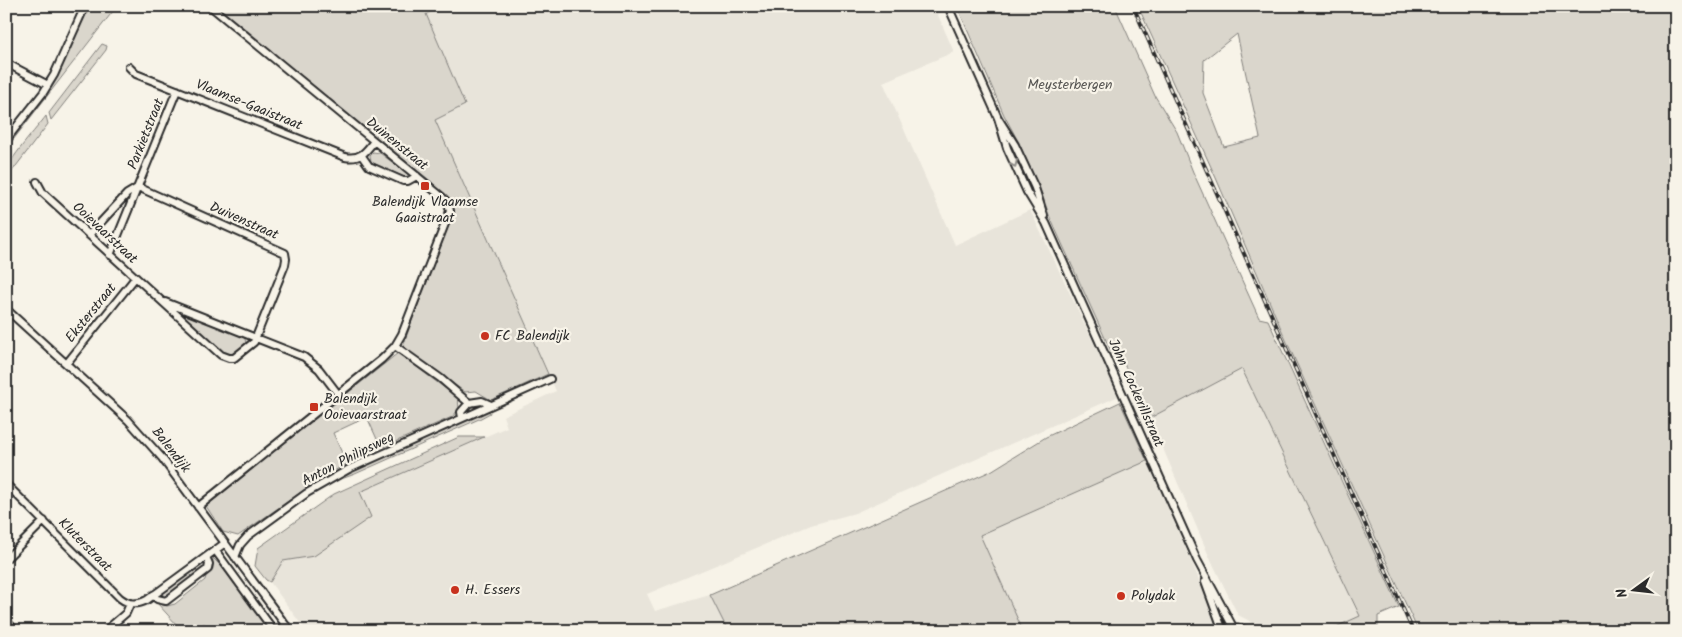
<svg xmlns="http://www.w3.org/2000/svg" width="1682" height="637" viewBox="0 0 1682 637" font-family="Kalam,sans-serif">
	<rect width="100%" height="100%" fill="#f7f3e8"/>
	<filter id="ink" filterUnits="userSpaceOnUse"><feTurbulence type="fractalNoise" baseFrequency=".02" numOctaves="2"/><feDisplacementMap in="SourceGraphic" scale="10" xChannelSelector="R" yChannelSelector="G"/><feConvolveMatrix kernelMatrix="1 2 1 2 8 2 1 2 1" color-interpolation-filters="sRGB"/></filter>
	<g filter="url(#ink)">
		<path fill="#e8e4da" d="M444,6H934L954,52L883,82L955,245L1030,210L1119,396L855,513L811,525L647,594L655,611L710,595L728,631H306L270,582L283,561L314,556L360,492L507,427L503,416L556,391L435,120L465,105L426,14Z
			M1242,369L1360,617L1327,631H1260L1248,620L1238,615L1209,556L1150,418Z
			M1147,461L1196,572L1218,626L1217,631H1023L980,535Z"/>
		<path fill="#dad6cc" stroke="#82807c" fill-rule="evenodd" d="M90,6H117L6,149V145L53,82Z
			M216,6H444L426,14L465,105L435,120L548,374L491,400L476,391L465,392L402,348L425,286L454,212L451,203L433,183Z
			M957,6H1115L1155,96L1177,132L1193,172L1259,318L1268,320L1399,607L1378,616V628L1371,631H1327L1360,616L1242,369L1150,418L1122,360H1115L1049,215L1042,194L1018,141L1004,115Z
			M1138,6H1676V631H1418L1286,340L1216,178ZM1237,34L1260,138L1224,147L1203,93L1204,60Z
			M102,44L107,46L106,50L51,120L49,113Z
			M46,116L48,124L10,174L6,173C7,161 38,127 46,116Z
			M373,152L380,153L408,174V177H404L371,162L370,155Z
			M182,312L242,336L245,339L246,343L233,355L222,353L181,316Z
			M398,353L458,398L459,409L452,417L381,448L367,417L333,433L347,464L324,476L238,536L223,532L206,506Z
			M1120,402L1147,461L980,535L1023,631H728L710,595L991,471L1046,437Z
			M489,409L490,413L479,419L355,474L344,478L343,476Z
			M459,437H484L360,492L371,517L314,556L283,561L270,582L266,580L255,566L258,548L334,494Z
			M213,558L222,567L266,626L267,631H212L204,623L195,631H172L177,625L157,603L167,606L175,604L205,580L206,576L212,571Z
			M201,563L206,565V567L166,598L161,597L162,592Z"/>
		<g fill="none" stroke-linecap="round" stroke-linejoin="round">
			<g stroke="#2b2b2b" stroke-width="10">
				<path id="minor" d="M948,6L998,118L1015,145L1035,188L1044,216
					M6,63L48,85
					M129,67L136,74L345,157C360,160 366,152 374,141
					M998,118L1007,148L1027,192L1046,223L1197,560L1233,627
					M6,140L43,93L54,75L85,6
					M362,156L369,166L403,181H408L417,176
					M37,182L43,193L221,355L229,358H234L254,342L285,265L286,259L285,253L138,187
					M89,235L127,194L137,188
					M110,255L177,90
					M165,302L304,357L319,369L338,394
					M6,309L128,420L162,458L290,631
					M395,346L440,378L469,403
					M67,363L135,278
					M462,418L461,412L469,403L482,401L491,405
					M6,484L120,598C129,605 137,605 147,600L225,543
					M198,507L382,359L395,346L402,334L450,211L448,203L441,196L210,6
					M215,550L269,624L272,631
					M235,557L240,545L248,536L307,493L349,469L550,379
					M6,559L44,521
					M1205,582L1223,631
					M153,595L157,599L166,601L208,569L209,564L206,557
					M6,620L15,631
					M105,631L126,613L130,604
					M274,631L287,626
					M1223,631C1231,626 1238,626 1246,631"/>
			</g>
			<use href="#minor" stroke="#f7f3e8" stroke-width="6"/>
			<g stroke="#2b2b2b" stroke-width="4">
				<path id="rail" d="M1133,6L1413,631"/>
			</g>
			<use href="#rail" stroke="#f7f3e8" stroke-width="2" stroke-dasharray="5.5" stroke-linecap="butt"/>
		</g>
		<defs><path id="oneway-chevron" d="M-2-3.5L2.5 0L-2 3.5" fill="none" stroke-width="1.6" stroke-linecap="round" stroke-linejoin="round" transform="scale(1.25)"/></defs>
		<use stroke="#918f8a" href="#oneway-chevron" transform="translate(1014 164) rotate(66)"/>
	</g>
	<g fill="#c8321e" stroke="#f7f3e8" stroke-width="2">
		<rect x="420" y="181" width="10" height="10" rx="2.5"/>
		<circle cx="485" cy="336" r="5"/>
		<rect x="309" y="402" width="10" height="10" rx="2.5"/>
		<circle cx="455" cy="590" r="5"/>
		<circle cx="1121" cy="596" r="5"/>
	</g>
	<g text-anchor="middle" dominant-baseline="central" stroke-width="4.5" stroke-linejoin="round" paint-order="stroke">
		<g font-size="14" fill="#575653" stroke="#f7f3e8">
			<text x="1070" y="85">Meysterbergen</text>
		</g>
		<g font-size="14" fill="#2b2b2b" stroke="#f7f3e8">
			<text transform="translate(249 105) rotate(22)">Vlaamse-Gaaistraat</text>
			<text transform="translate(146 134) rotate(-68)">Parkietstraat</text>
			<text transform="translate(397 144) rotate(39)">Duinenstraat</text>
			<text transform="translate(244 221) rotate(24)">Duivenstraat</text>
			<text transform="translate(105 233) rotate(43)">Ooievaarstraat</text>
			<text transform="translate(91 313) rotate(-51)">Eksterstraat</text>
			<text transform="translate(1136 393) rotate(66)">John Cockerillstraat</text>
			<text transform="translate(171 450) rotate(52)">Balendijk</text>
			<text transform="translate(348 459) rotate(-27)">Anton Philipsweg</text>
			<text transform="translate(85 545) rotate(45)">Kluterstraat</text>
		</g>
		<g font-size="14" fill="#2b2b2b" stroke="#f7f3e8" text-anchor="start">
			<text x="425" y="202" text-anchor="middle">Balendijk Vlaamse<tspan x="425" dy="16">Gaaistraat</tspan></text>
			<text x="495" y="336">FC Balendijk</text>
			<text x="324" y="399">Balendijk<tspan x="324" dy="16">Ooievaarstraat</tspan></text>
			<text x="465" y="590">H. Essers</text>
			<text x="1131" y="596">Polydak</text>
		</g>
	</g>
	<rect width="1682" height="637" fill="none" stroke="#f7f3e8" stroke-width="25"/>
	<rect x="12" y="12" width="1657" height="612" fill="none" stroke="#2b2b2b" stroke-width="2" filter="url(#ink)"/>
	<g transform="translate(1634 590) rotate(255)" stroke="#f7f3e8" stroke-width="4" paint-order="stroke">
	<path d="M0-4L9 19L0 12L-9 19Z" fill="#2b2b2b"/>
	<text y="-8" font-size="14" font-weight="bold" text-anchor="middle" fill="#2b2b2b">N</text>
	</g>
</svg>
